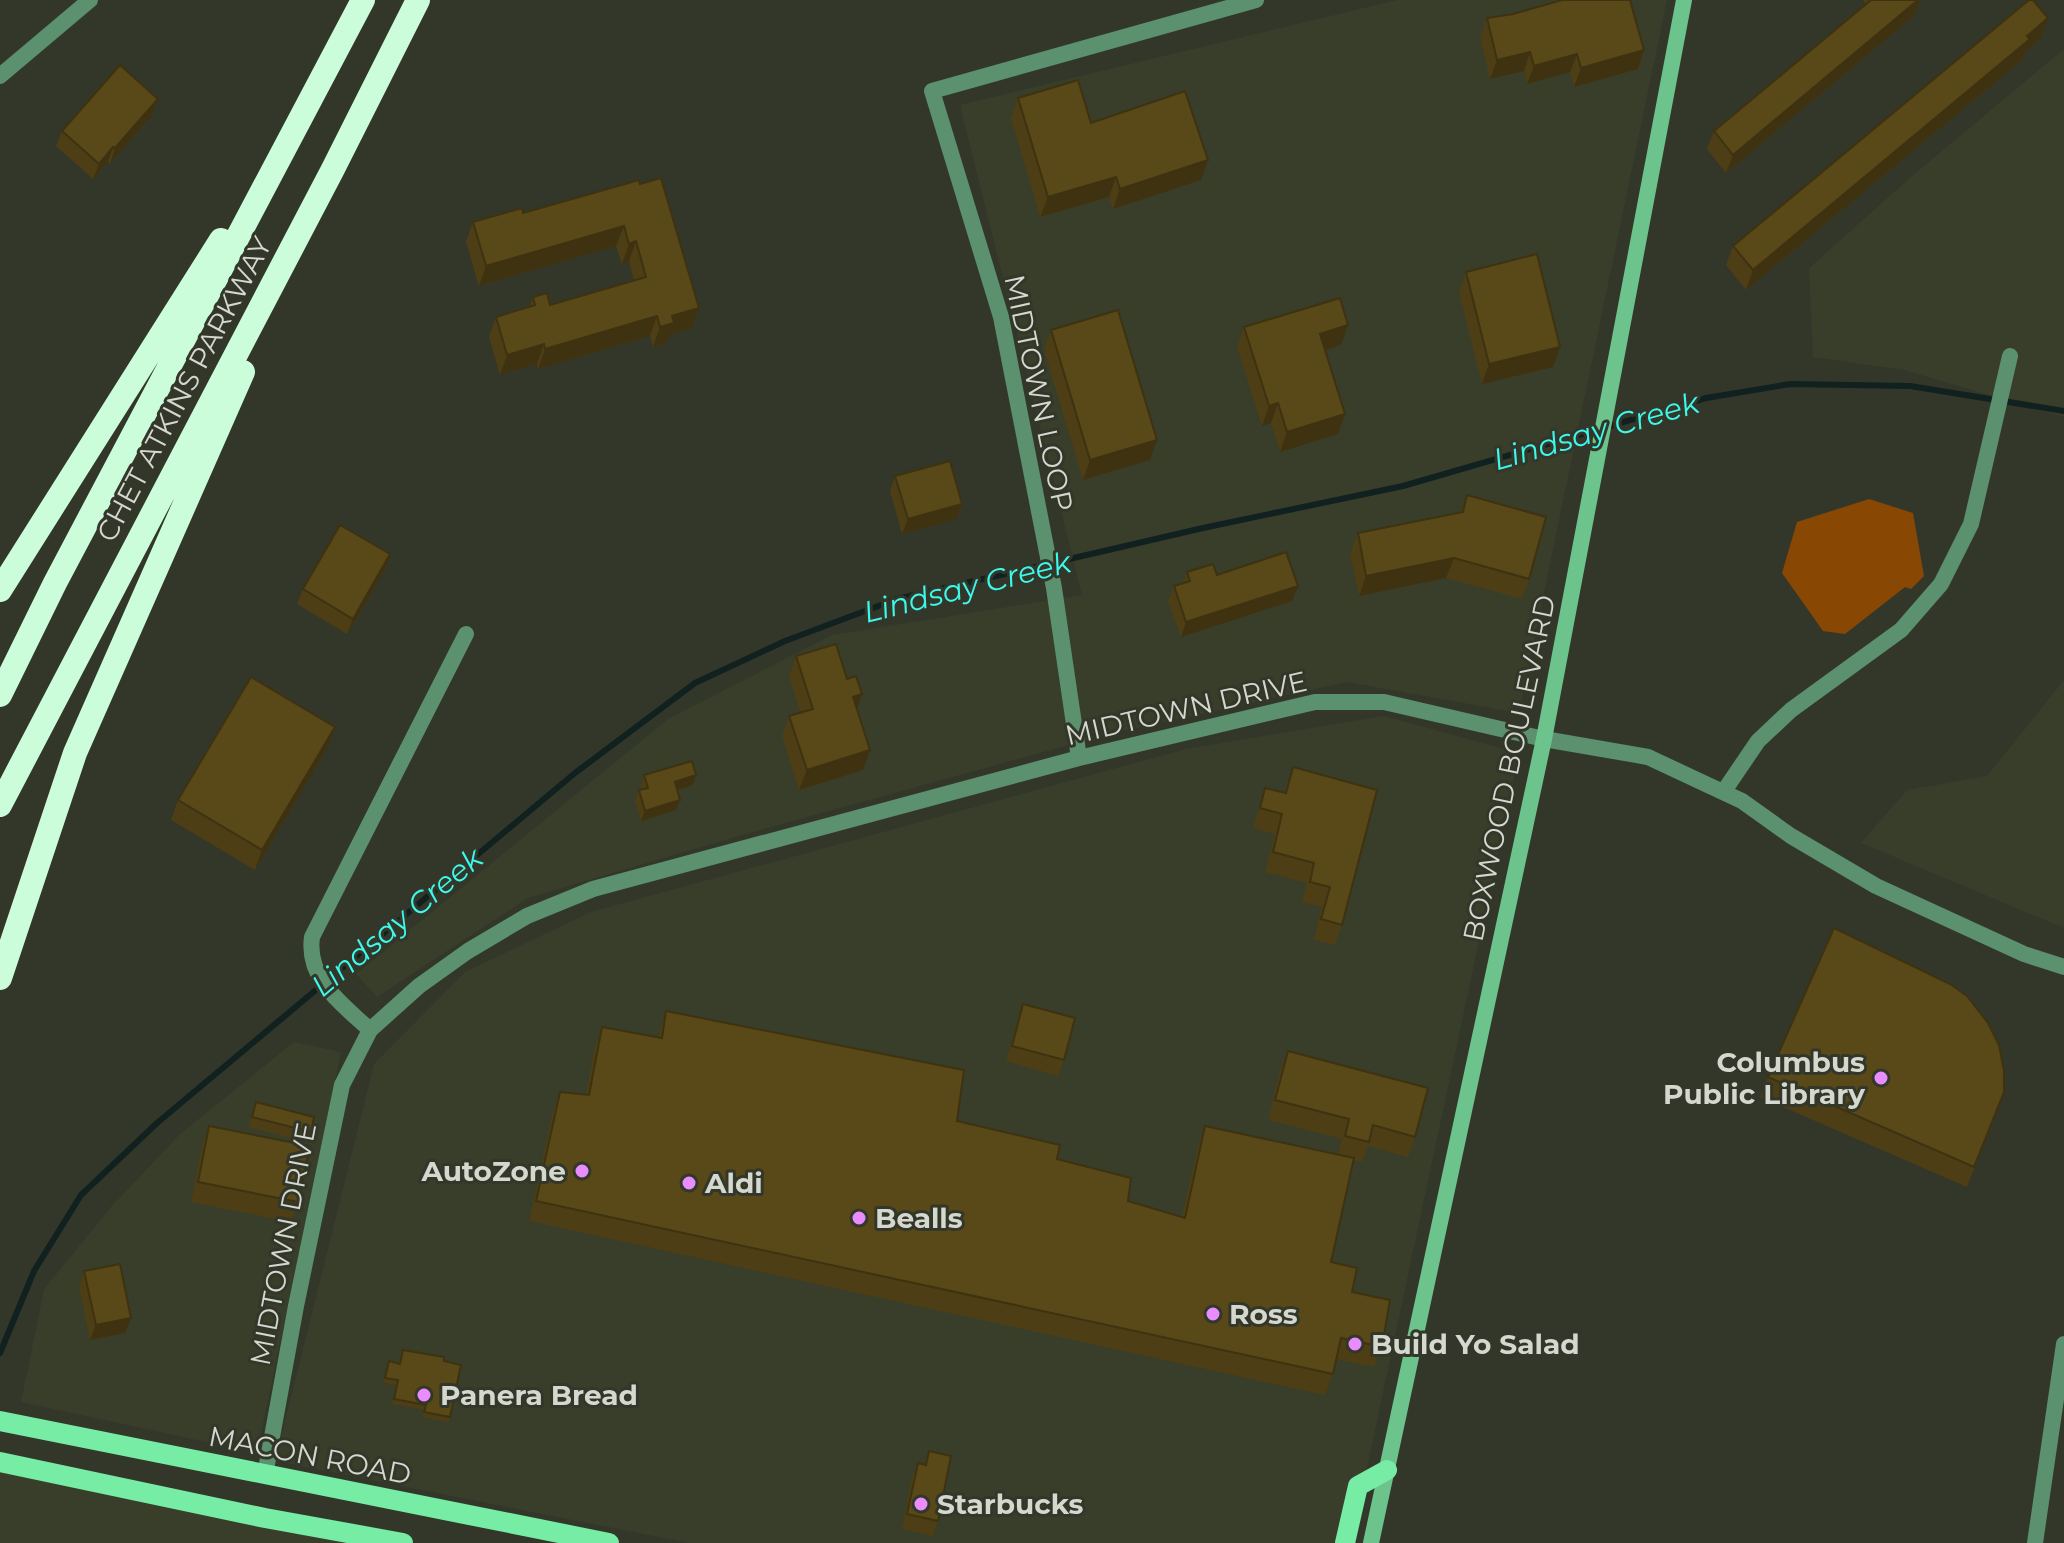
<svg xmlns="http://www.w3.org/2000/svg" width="2064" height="1543" viewBox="0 0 2064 1543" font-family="Montserrat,sans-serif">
	<rect width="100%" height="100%" fill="#33372a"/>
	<path fill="#383e2a" d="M1397,0H1667L1519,713L1347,682L1105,735L735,837L528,898L377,997L356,974L668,719L832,635L1082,595L960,105Z
		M2064,49V417L1904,370L1813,357L1809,268L1912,176Z
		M2064,680V928L1861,843L1907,790L1987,776Z
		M1384,716L1519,753L1351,1543H689L275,1461L374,1064L465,972L591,912L1186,749Z
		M294,1042L341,1052L257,1453L21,1402L44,1289L111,1207L180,1134Z
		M0,1470L388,1543H0Z"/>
	<path fill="#884703" d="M1869,499L1913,513L1924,576L1911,589L1905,587L1845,634L1823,631L1782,573L1797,522Z"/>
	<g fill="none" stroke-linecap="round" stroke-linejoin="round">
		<path stroke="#112120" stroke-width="6" d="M0,1353L34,1271L81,1195L157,1123L575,773L695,683L785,641L897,599L1203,528L1403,486L1706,398L1790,384L1910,386L2064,411"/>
		<path stroke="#5b916e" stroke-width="16" d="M0,76L90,0
			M1079,758L1054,588L1001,317L932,91L1256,0
			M1724,791L1758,741L1791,710L1901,630L1941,584L1971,524L2010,356
			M370,1030C342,1004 306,979 312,937L466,634
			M265,1475L296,1306L342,1085L370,1030L419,986L468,951L527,916L593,889L1079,758L1281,710L1315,702H1384L1544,739L1648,757L1742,801L1791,836L1876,886L2024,954L2064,967
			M2035,1543L2064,1344"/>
		<path stroke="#6cc48c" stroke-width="16" d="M1371,1543L1544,739L1684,0"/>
		<path stroke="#77eca4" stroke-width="20" d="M0,1421L609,1543
			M0,1462L265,1518L403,1543
			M1345,1543L1358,1486L1387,1470"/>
		<path stroke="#cbfdda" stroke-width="24" d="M0,590L221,240
			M0,695L55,583L363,0
			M0,805L333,169L418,0
			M0,978L75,753L243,372"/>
	</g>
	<path fill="#4d3e15" d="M1863,0H1920L1914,16L1726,173L1707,149L1714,131L1866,4Z
		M1487,18L1644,50L1638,69L1574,87L1570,72L1527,84L1524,71L1490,79L1480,37Z
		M2048,18L2041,38L2026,51L2023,59L1746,290L1726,265L1733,246Z
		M1018,98L1091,123L1208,160L1201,180L1113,209L1109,197L1040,217L1011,118Z
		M153,114L110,164L108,162L93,179L56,146L62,131Z
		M640,184L699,308L692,328L670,334L667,343L653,347L650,336L538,369L537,364L500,375L489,337L496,317L529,307L533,297L550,305L634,281L629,261L622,264L616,246L479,286L466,242L473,222L523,213Z
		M1466,272L1553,367L1482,384L1459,292Z
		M1244,327L1341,345L1325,350L1345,414L1338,434L1280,452L1271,423L1262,426L1237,347Z
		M1051,330L1150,460L1083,480L1044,350Z
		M895,476L962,504L957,519L902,534L890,491Z
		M1467,495L1529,579L1522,599L1446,578L1359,596L1350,553L1358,533L1461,512Z
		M390,554L385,570L347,634L297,604L303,589Z
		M1187,572L1217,575L1298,586L1292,601L1181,637L1168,601L1174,586L1183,583Z
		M796,656L857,708L863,770L799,790L782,736L789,716L800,712L789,676Z
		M328,747L255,870L171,820L178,800Z
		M1293,767L1342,925L1335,945L1314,940L1322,907L1302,902L1307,883L1265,872L1275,834L1253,828L1265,788L1284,793Z
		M644,775L693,785L677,790L676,810L641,821L635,800L639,790L642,789L641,786Z
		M1023,1004L1064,1060L1058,1076L1006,1061L1018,1019Z
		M666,1011L1057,1159L1128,1201L1182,1217L1198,1146L1205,1126L1338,1155L1342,1139L1268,1120L1280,1071L1288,1051L1415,1137L1408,1157L1368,1146L1362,1162L1353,1160L1331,1262L1352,1292L1382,1347L1374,1367L1336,1359L1333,1374L1325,1395L529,1221L553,1112L560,1092L586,1095L595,1047L602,1027L658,1038Z
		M1768,1077L2004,1092L1967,1187L1760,1097Z
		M256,1102L311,1132L307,1142L248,1127Z
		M209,1126L298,1202L291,1222L191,1202L202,1146Z
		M84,1271L131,1318L125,1333L90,1340L79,1287Z
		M403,1350L444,1361L450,1417L449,1422L422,1417L424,1410L392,1404L396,1385L383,1383L389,1361L400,1363Z
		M929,1451L938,1521L933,1536L902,1529L912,1478L918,1463L924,1464Z"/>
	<path fill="#3e3211" d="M1918,0H1920L1914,16L1726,173L1733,155Z
		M2048,18L2041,38L2026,51L2023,59L1746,290L1753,270Z
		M1644,50L1638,69L1574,87L1581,68Z
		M1530,52L1524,71L1490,79L1497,60Z
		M1577,54L1570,72L1527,84L1534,66Z
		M158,99L153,114L110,164L115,148Z
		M113,147L108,162L93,179L99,164Z
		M1208,160L1201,180L1113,209L1120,189Z
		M1116,177L1109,197L1040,217L1048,197Z
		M624,226L616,246L479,286L486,266Z
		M636,241L629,261L622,264L629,244Z
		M699,308L692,328L670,334L667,343L653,347L660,327L672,316Z
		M657,316L650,336L538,369L545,349Z
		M1348,325L1341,345L1313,354L1320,334Z
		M544,344L537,364L500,375L507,355Z
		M1560,347L1553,367L1482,384L1489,364Z
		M1278,403L1271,423L1262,426L1269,406Z
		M1345,414L1338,434L1280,452L1287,432Z
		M1157,440L1150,460L1083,480L1090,460Z
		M962,504L957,519L902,534L908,519Z
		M390,554L385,570L347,634L353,619Z
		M1454,558L1446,578L1359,596L1366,576Z
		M1298,586L1292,601L1181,637L1186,622Z
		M862,694L855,714L853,697Z
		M335,727L328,747L255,870L262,850Z
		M870,750L863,770L799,790L807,770Z
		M696,775L693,785L671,792L675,782Z
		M680,800L676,810L641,821L645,811Z
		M131,1318L125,1333L90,1340L96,1325Z"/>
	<path fill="#594818" stroke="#3e3211" stroke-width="2" d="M1562,0H1630L1644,50L1581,68L1577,54L1534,66L1530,52L1497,60L1487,18L1513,14Z
		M1871,0H1918L1733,155L1714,131Z
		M2029,0H2033L2048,18L2027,36L2030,39L1753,270L1733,246Z
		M120,65L158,99L115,148L113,147L99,164L62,131Z
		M1078,80L1091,123L1185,91L1208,160L1120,189L1116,177L1048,197L1018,98Z
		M661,178L699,308L672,316L674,323L660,327L657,316L545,349L544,344L507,355L496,317L535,305L533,297L547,293L550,305L646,277L636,241L629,244L624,226L486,266L473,222L522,208L523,213L639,180L640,184Z
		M1537,254L1560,347L1489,364L1466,272Z
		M1340,298L1348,325L1320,334L1345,414L1287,432L1278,403L1269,406L1244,327Z
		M1118,310L1157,440L1090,460L1051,330Z
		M950,461L962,504L908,519L895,476Z
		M1467,495L1546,517L1529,579L1454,558L1366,576L1358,533L1463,512Z
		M340,525L390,554L353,619L303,589Z
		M1286,552L1298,586L1186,622L1174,586L1190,581L1187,572L1213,564L1217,575Z
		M836,644L847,679L856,676L862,694L853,697L870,750L807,770L789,716L813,709L796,656Z
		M251,677L335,727L262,850L178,800Z
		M692,761L696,775L675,782L680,800L645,811L639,790L648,788L644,775Z
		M1293,767L1377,790L1342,925L1321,919L1330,887L1310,882L1314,863L1273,852L1282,814L1260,808L1265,788L1286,793Z
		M1834,928L1950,984L1967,996L1988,1023L1999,1045L2004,1071V1092L1974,1167L1768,1077Z
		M1023,1004L1075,1018L1064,1060L1012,1046Z
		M666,1011L964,1070L957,1121L1060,1145L1057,1159L1131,1178L1128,1201L1185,1218L1205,1126L1354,1158L1331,1262L1357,1268L1352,1292L1390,1300L1382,1347L1341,1338L1333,1374L536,1201L560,1092L589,1095L602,1027L662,1038Z
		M1288,1051L1428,1088L1415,1137L1373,1125L1369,1142L1345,1136L1349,1119L1275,1100Z
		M256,1102L314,1117L311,1132L252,1117Z
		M209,1126L310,1146L298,1202L198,1182Z
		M120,1264L131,1318L96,1325L84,1271Z
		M403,1350L444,1357V1361L461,1365L450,1417L424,1412L426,1405L394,1399L398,1380L385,1378L389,1361L400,1364Z
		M929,1451L951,1456L938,1521L907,1514L918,1463L926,1465Z"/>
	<g fill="#e98dfe" stroke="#33372a" stroke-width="3">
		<circle cx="1881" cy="1078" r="8"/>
		<circle cx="582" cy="1171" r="8"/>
		<circle cx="689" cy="1183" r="8"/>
		<circle cx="859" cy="1218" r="8"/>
		<circle cx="1213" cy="1314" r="8"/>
		<circle cx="1355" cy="1344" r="8"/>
		<circle cx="424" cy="1395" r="8"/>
		<circle cx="921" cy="1504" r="8"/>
	</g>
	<g text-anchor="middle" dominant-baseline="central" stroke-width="6" stroke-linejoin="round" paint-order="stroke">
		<g font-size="28" fill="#d5d8cf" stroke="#33372a">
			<text transform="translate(184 389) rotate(-62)">CHET ATKINS PARKWAY</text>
			<text transform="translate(1039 393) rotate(78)">MIDTOWN LOOP</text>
			<text transform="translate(1186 708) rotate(-13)">MIDTOWN DRIVE</text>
			<text transform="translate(1509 768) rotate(-78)">BOXWOOD BOULEVARD</text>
			<text transform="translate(283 1244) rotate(-79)">MIDTOWN DRIVE</text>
			<text transform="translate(310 1455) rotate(11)">MACON ROAD</text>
		</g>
		<g font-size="28" font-weight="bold" fill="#d5d8cf" stroke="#33372a" text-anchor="start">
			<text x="1865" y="1062" text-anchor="end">Columbus<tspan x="1865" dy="32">Public Library</tspan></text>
			<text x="566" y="1171" text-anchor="end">AutoZone</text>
			<text x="705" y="1183">Aldi</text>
			<text x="875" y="1218">Bealls</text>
			<text x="1229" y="1314">Ross</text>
			<text x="1371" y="1344">Build Yo Salad</text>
			<text x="440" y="1395">Panera Bread</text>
			<text x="937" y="1504">Starbucks</text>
		</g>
		<g font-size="30" font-style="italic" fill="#3df9eb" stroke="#33372a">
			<text transform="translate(1596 431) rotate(-16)">Lindsay Creek</text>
			<text transform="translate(967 587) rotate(-14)">Lindsay Creek</text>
			<text transform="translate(397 922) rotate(-40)">Lindsay Creek</text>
		</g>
	</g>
</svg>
